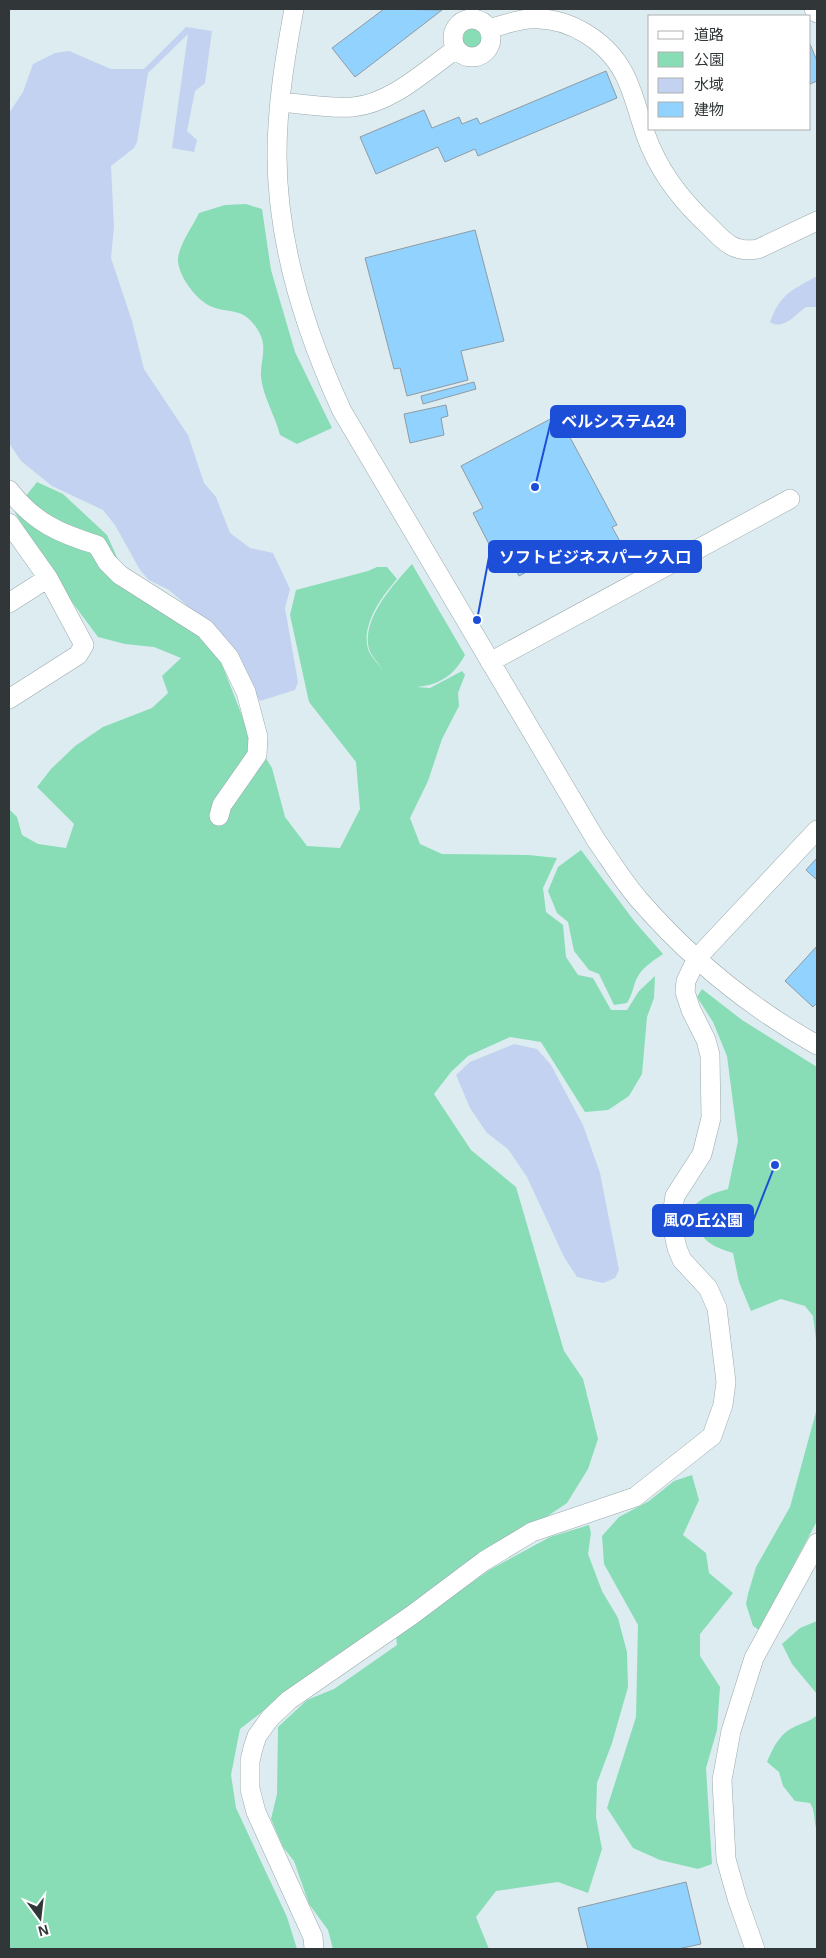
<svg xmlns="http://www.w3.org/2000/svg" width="826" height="1958" viewBox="0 0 826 1958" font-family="Arial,'Noto Sans JP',sans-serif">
	<rect width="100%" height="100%" fill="#ddecf0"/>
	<path fill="#88ddb6" d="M461 39a11 11 0 1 1 22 0a11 11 0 1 1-22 0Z
		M246,204L262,209L271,270L295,352L332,428L297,444L280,435C275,415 263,397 261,377C260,361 268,348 259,332C243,304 230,316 208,305C194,297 177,274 178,258C180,243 193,226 199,213L225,205Z
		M37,482L63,494L107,535L132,591L184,623L218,654L246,726L272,768L285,817L307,846L340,848L360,809L356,762L309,702L290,615L296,590L368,571L377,567H387L397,579C382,596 361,625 368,649C370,656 378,663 382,669C379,663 371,656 369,649C361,619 394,584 412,564L465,655C454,675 440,685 417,687L430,688L462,671L465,675L458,693L459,706L442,739L428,781L410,818L420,844L442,854L529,855L557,858L543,888L546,912L563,925L566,957L578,975L593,978L611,1010H627L639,991L655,976L654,998L647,1017L642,1074L629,1096L608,1110L585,1112L541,1042L510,1037L468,1056L451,1072L434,1094L471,1150L516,1187L564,1351L583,1379L598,1439L588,1469L567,1503L398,1617L329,1660L240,1729L231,1775L236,1808L287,1917L297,1949H9V809L17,817L22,835L38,844L66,848L74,824L37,787L51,769L75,746L103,727L152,708L168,693L162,676L181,658L154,647L125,644L98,637L55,579L14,511Z
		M581,850L635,922L663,954C653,961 641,968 636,980C633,988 632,995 627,1003L614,1005L599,974L589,970L574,951L568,922L557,913L548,891L558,867Z
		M702,989L742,1020L817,1067V1347L813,1316L805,1306L781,1299L751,1311L739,1282L733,1253C704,1244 700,1238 692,1208C701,1197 714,1193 728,1189L738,1141L727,1056L713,1022L697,997Z
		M817,1355V1521L759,1630L753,1626L746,1604L748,1594L756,1567L790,1507L816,1412Z
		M692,1475L699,1500L683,1535L706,1553L709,1573L733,1593L700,1634V1656L720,1687L717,1730L706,1768L712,1864L698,1869L660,1860L633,1848L607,1808L636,1717L638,1625L604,1564L602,1536L619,1517L649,1501L674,1481Z
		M589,1525L591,1533L588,1554L602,1591L618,1618L627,1652L628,1687L612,1743L597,1783L596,1817L602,1849L588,1893L558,1882L496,1891L476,1917L489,1949H333L328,1930L309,1904L294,1861L283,1847L271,1819L277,1794L278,1727L307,1700L334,1689L397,1645L396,1636L491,1569L550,1537Z
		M817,1621V1694L792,1664L782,1644L800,1628Z
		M817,1715V1831C813,1821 816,1812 810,1803L795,1801L783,1786L779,1772L767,1762C773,1747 781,1732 796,1726C805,1722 811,1721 817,1715Z"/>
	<path fill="#c3d2f0" d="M186,27L212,31L205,83L195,91L187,131L197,140L194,152L172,148L188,34L148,73L137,142L134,148L111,166L114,227L111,258L132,321L144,369L188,435L204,483L216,497L230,533L250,548L273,553L290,589L285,608L298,682L295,690L260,701L204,620L169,590L149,580L140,570L115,525L103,510L52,486L21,461L9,443V113L23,92L33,64L55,53L69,51L111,69H144Z
		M817,276V307H806C796,314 783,331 770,322C781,293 791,291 817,276Z
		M514,1044L537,1049L551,1065L583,1125L600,1173L619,1270L615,1278L603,1283L577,1277L564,1257L527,1177L508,1149L487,1133L470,1108L456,1075L470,1062Z"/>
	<path fill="#91d2fe" stroke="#909ba3" d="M384,9L442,10L355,77L332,48Z
		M810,44L817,61V81L810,84Z
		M606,71L617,98L478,156L475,149L445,162L438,147L376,174L360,137L424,110L432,128L459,117L462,124L477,118L480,124Z
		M475,230L504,341L461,351L468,380L407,396L400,368L394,369L365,258Z
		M474,382L476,389L423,404L421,396Z
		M446,405L448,416L441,418L444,435L410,443L404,414Z
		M558,415L617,525L612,527L627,554L599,569L585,541L519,576L501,542L491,548L473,513L483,508L461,466Z
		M817,858V880L806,870Z
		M817,946V1003L813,1007L785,981Z
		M686,1882L701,1944L678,1949H588L578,1908Z"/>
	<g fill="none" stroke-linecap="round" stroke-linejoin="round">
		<g stroke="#9aa9ac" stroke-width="20">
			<path id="minor" d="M294,9C285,57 277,106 277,155C277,244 305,331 342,411L596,840C611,861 624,883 641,902C691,959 751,1008 817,1045
				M814,9L817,13
				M453 38a19 19 0 1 1 38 0a19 19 0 1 1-38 0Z
				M489,29C502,25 516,20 529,19C570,16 611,43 627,80C637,102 641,126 651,148C664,178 686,205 710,227C725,243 735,253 758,249L817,221
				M280,102C304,104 329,109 353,107C392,103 425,71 456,49
				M9,490C34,522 58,533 97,545L107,562L120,575L205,629L229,657L246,692L258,737L257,755L222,805L219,816
				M9,523L48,578L84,645L78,655L9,699
				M9,603L48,578
				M490,662L790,499
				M314,1949L313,1937L256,1812L250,1789V1761L253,1748L257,1736L270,1718L289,1700L412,1615L484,1561L532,1532L635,1497L712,1436L723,1405L726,1382L717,1308L708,1288L682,1260L677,1248L671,1220L675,1196L702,1154L711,1118L710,1055L706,1040L691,1010L685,992L686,981L697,958L817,830
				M755,1949L737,1898L726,1859L722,1780L731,1731L754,1658L817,1543"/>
		</g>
		<use href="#minor" stroke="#fff" stroke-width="19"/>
	</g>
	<path fill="none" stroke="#1d4ed8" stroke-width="2" d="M535 487L551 421M477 620L489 557M775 1165L753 1221"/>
	<g fill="#1d4ed8" stroke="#fff" stroke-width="2">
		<circle cx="535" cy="487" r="5"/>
		<circle cx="477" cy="620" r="5"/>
		<circle cx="775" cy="1165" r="5"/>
	</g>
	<g fill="#1d4ed8" stroke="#1d4ed8" stroke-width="2">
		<rect x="551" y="406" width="134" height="31" rx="5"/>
		<rect x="489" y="541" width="212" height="31" rx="5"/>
		<rect x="653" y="1205" width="100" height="31" rx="5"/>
	</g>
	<g font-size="16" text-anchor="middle" font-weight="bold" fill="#fff">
		<text x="618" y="427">ベルシステム24</text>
		<text x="595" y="563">ソフトビジネスパーク入口</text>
		<text x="703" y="1226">風の丘公園</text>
	</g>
	<rect width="826" height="1958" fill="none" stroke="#313738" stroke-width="20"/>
	<rect x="648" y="15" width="162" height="115" fill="#ffffff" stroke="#adafaf"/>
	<rect x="658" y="31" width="25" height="8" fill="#ffffff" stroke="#adafaf"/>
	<text x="694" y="40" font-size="15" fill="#313738">道路</text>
	<rect x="658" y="52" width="25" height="15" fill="#88ddb6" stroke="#adafaf"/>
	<text x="694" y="65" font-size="15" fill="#313738">公園</text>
	<rect x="658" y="78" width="25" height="15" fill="#c3d2f0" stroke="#adafaf"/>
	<text x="694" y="90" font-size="15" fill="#313738">水域</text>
	<rect x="658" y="102" width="25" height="15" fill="#91d2fe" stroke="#adafaf"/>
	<text x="694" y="115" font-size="15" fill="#313738">建物</text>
	<g transform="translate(40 1918) rotate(165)" stroke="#ffffff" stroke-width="4" paint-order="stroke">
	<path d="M0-4L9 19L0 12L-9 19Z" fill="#313738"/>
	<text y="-8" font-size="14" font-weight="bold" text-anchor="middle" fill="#313738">N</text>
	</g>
</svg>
